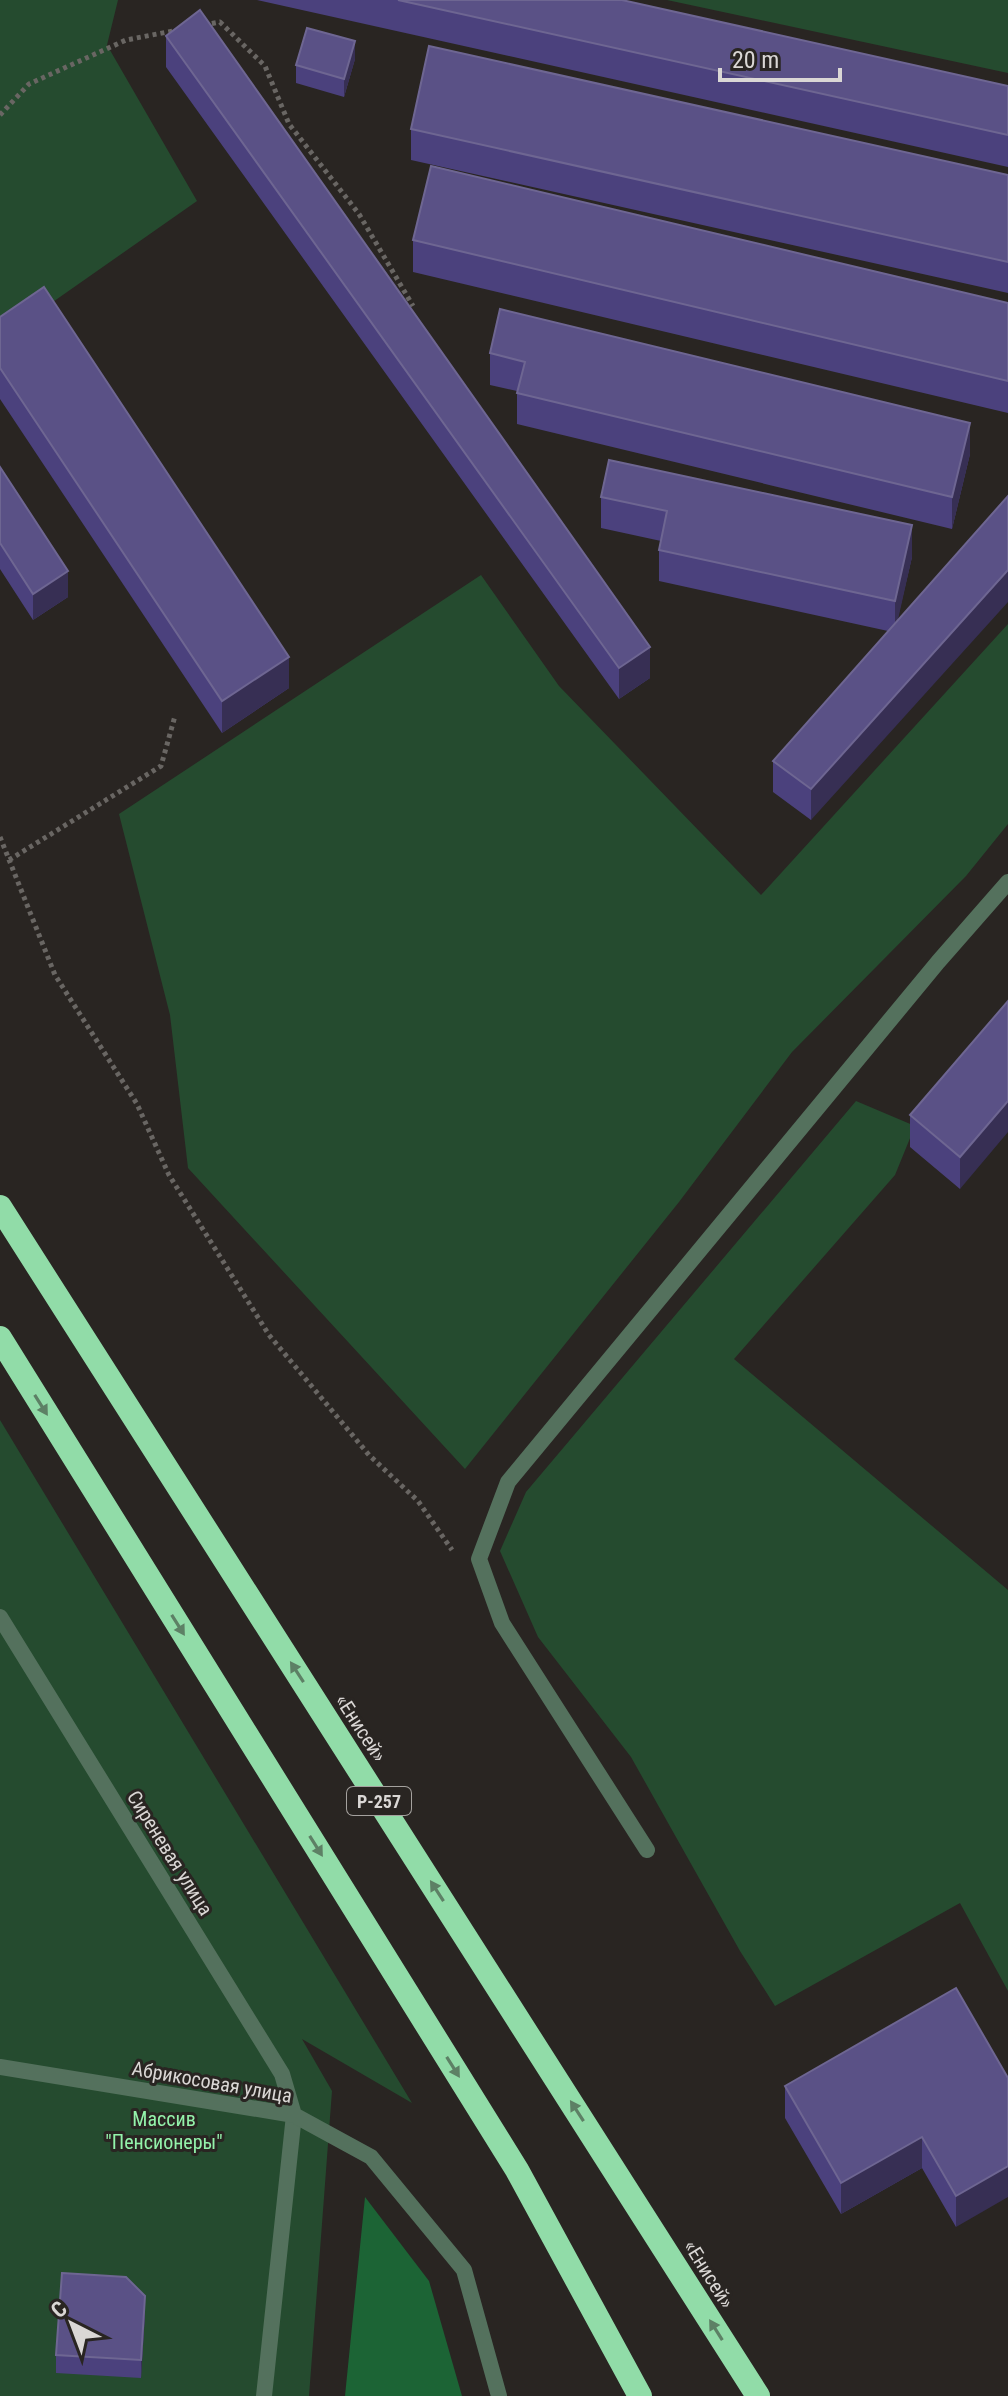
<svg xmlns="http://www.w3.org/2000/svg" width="1008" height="2396" viewBox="0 0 1008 2396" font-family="'Roboto Condensed',sans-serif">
	<rect width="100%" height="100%" fill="#292522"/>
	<path fill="#254b2f" d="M0,0H118L107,45L197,201L0,339Z
		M667,0H1008V73Z
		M481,575L559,686L761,895L1008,624V824L966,876L792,1052L679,1202L465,1469L188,1168L170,1015L119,814Z
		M856,1101L915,1126L895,1175L734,1359L1008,1590V1991L960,1903L775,2006L740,1951L631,1757L538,1637L500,1551L526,1492Z
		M0,1420L412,2103L302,2039L332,2091L309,2396H0Z"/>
	<path fill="#1c6435" d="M365,2197L429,2281L462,2396H345Z"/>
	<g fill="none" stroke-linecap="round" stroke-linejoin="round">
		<path stroke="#696663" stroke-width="5" stroke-dasharray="4 4" stroke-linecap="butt" d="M204,25L220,22L265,66L289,124L359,214L413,306
			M0,115L29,84L126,40L178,30
			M0,837L55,975L137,1104L169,1175L269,1335L369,1455L418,1501L452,1550
			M9,860L161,766L175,716"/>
		<path stroke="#54715d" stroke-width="16" d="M647,1850L502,1623L479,1559L508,1482L938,962L1008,882
			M264,2396L294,2115"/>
		<path stroke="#54715d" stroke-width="16" d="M0,1617L282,2074L294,2115
			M0,2067L294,2115L371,2157L464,2270L499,2396"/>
		<path stroke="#91dca8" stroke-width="24" d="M0,1207L758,2396
			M0,1338L517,2170L640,2396"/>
	</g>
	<path fill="#4b417d" d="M257,0H622L1008,86V167Z
		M166,36L650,678L619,699L166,67Z
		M355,59L344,97L296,83V65Z
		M411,129L1008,175V293L411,160Z
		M413,240L1008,303V413L413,272Z
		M0,317L289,688L222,733L0,399Z
		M490,353L970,454L952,529L517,424V391L490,385Z
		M0,467L68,597L33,620L0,569Z
		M601,497L912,557L897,621L811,820L773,792V761L888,631L659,581V550L661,541L601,528Z
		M1008,1001L960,1189L910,1147V1115Z
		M956,1988V2227L922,2168L841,2214L785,2118V2086Z
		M145,2314L141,2378L56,2373V2355Z"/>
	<path fill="#372f54" d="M355,41V59L344,97V79Z
		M970,423V454L952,529V497Z
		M912,525V557L895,633V601Z
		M1008,570V602L811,820V789Z
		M68,571V597L33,620V594Z
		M650,647V678L619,699V668Z
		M289,657V688L222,733V701Z
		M1008,1101V1132L960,1189V1157Z
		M922,2137V2168L841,2214V2183Z
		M1008,2166V2197L956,2227V2196Z
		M145,2296V2314L141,2378V2360Z"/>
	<path fill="#5a5186" stroke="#6e6692" stroke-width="2" d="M398,0H622L1008,86V135Z
		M200,10L650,647L619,668L166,36Z
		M307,28L355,41L344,79L296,65Z
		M429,46L1008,175V262L411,129Z
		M431,166L1008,303V381L413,240Z
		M44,287L289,657L222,701L0,368V317Z
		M500,309L970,423L952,497L517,393L525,362L490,353Z
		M609,460L912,525L895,601L659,550L667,511L601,497Z
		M0,467L68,571L33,594L0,543Z
		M1008,496V570L811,789L773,761Z
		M1008,1001V1101L960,1157L910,1115Z
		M956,1988L1008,2078V2166L956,2196L922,2137L841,2183L785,2086Z
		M62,2273L126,2277L145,2296L141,2360L56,2355Z"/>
	<defs><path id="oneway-solid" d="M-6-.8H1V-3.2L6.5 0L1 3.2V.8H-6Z" transform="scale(2)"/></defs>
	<g fill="#5d8065">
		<use href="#oneway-solid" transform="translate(41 1405) rotate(58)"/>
		<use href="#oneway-solid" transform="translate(178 1625) rotate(58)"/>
		<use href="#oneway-solid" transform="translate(297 1672) rotate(-123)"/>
		<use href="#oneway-solid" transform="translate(316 1846) rotate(58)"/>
		<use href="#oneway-solid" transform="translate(437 1891) rotate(-123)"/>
		<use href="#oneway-solid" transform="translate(453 2067) rotate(58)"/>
		<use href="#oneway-solid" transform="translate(577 2111) rotate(-123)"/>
		<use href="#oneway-solid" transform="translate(716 2330) rotate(-122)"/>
	</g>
	<g text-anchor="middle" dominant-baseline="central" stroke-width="6" stroke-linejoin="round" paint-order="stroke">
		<rect fill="#292522" stroke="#a5a29f" stroke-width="2" x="347" y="1787" width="64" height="28" rx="6"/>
		<g font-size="18" font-weight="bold" fill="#dad7d5">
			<text x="379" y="1801">Р-257</text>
		</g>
		<g font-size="20" fill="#dad7d5" stroke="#292522">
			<text transform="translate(361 1728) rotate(57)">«Енисей»</text>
			<text transform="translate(170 1853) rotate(58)">Сиреневая улица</text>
			<text transform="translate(212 2082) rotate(10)">Абрикосовая улица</text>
			<text transform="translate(709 2274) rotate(58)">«Енисей»</text>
		</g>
		<g font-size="20" fill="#93f2aa" stroke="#292522">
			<text x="164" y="2119">Массив<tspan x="164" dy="23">"Пенсионеры"</tspan></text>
		</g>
	</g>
	<g transform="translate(72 2324) rotate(318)" stroke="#292522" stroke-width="6" paint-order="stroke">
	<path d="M0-6L14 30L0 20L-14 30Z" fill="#dad7d5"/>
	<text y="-12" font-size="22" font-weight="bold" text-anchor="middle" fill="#dad7d5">С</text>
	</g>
	<path d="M720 68v12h120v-12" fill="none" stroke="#dad7d5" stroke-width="4"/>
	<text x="732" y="68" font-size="24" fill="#dad7d5" stroke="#292522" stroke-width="6" paint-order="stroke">20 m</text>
</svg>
